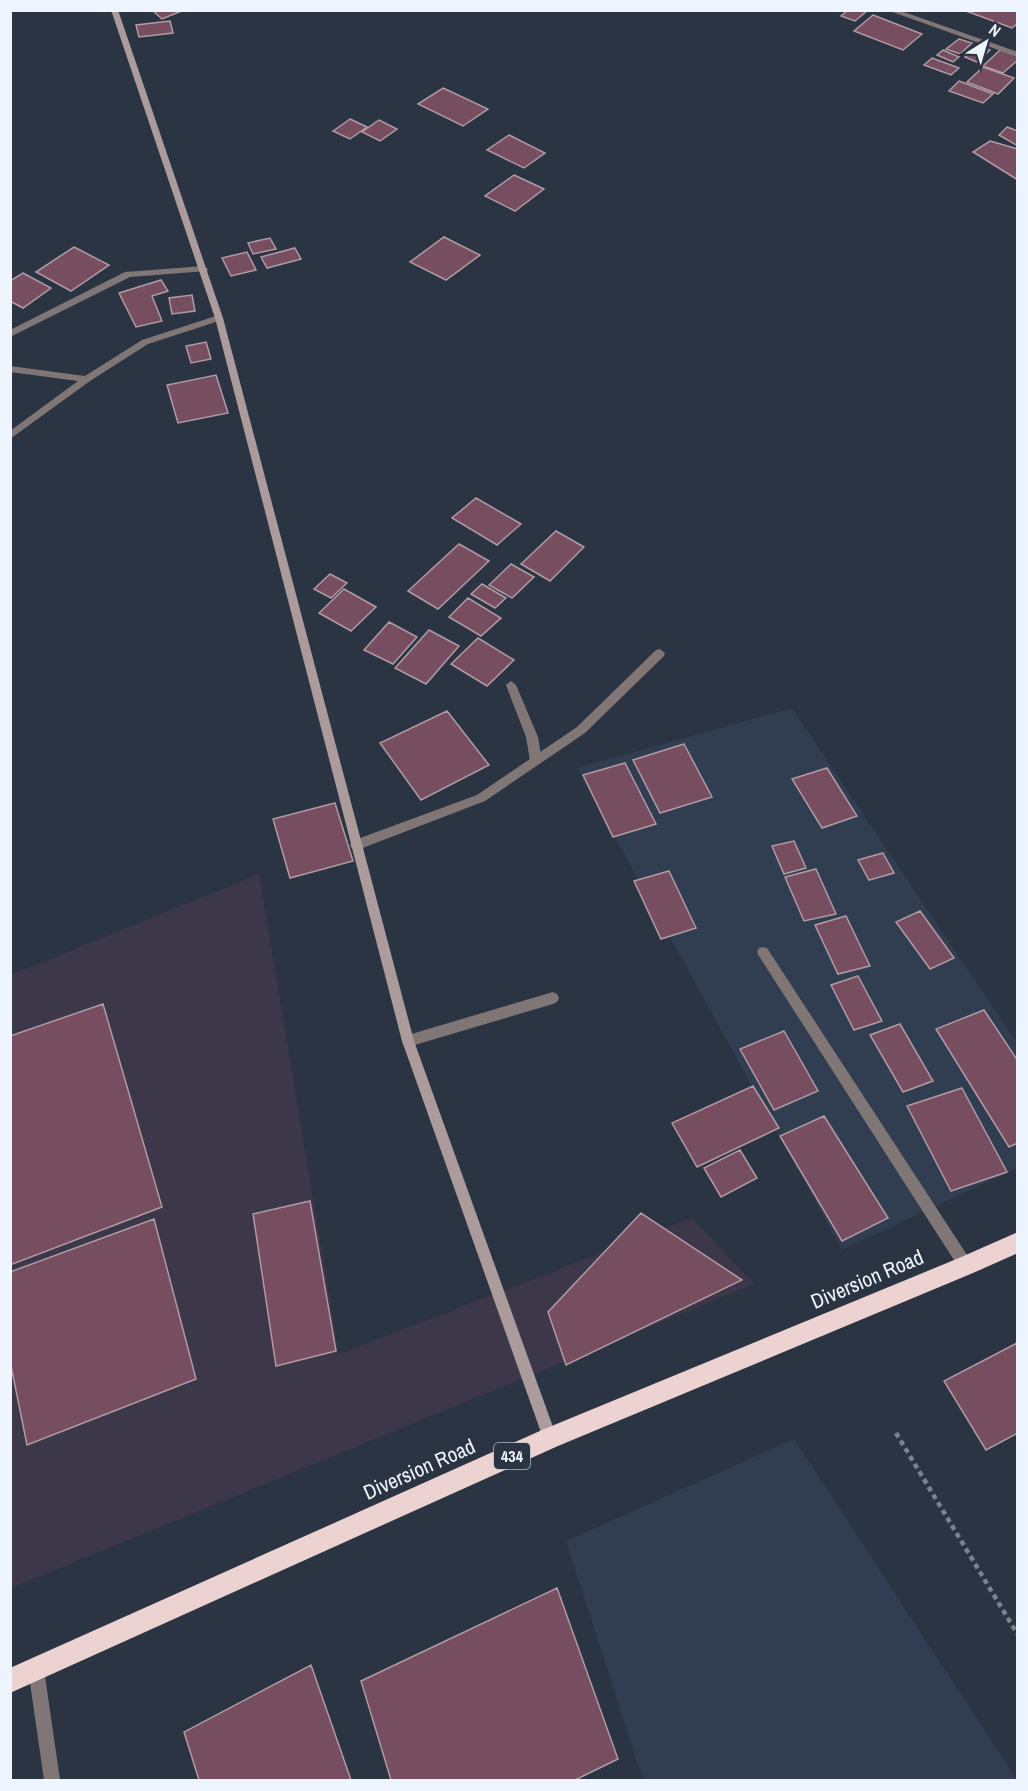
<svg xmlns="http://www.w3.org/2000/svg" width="1028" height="1791" viewBox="0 0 1028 1791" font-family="'Archivo Narrow',sans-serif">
	<rect width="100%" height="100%" fill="#2b3442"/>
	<path fill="#3c3849" d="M259,874L339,1354L692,1218L754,1284L11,1588V975Z"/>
	<path fill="#313e51" d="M792,708L1017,1043V1168L842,1250L577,768Z
		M794,1439L1017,1780H643L566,1541Z"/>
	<path fill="#774e60" stroke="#b09aa3" stroke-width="1.5" d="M152,10H184L162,19Z
		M848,10H868L855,21L841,16Z
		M1017,10L1018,23L1012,28L966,11Z
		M873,15L922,34L903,50L854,31Z
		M170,21L173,33L139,37L136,25Z
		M959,39L972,43L960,54L946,49Z
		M978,46L990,50L977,62L965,57Z
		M943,50L959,57L953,62L937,55Z
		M1000,50L1018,56V60L1003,73L983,66Z
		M932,58L959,68L951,75L924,65Z
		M983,67L1014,78L998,94L967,82Z
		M959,81L993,94L983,103L949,91Z
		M443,88L488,109L463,126L418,104Z
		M350,119L367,127L350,139L333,131Z
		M379,120L397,129L380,141L362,132Z
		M1007,127L1018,131V146L999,135Z
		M509,135L545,153L524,168L487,150Z
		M990,141L1018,149V180L973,152Z
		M514,175L544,189L515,211L485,196Z
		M444,237L480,255L446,280L410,262Z
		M270,238L276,249L253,254L248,243Z
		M74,247L109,265L71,291L36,272Z
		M295,248L301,259L267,268L261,257Z
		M247,252L256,270L231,276L222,258Z
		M23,273L51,288L23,308L10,301V281Z
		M161,280L168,291L152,296L162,321L136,327L119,293Z
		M192,295L195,311L172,314L169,298Z
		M206,342L211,359L191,363L186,346Z
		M216,375L228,413L178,423L167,385Z
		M476,498L521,524L497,545L452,518Z
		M556,531L584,547L550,581L521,564Z
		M459,544L489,561L438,609L408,591Z
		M511,564L534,577L512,598L489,585Z
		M330,574L347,583L331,598L314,589Z
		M482,584L506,598L495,608L471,594Z
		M344,589L376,607L351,631L319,613Z
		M468,598L501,618L481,636L449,617Z
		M389,622L417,637L393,664L364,650Z
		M429,630L459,646L426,684L395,668Z
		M478,638L514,660L487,686L451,664Z
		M447,711L489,765L421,800L380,743Z
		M684,744L712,797L660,813L633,760Z
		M625,763L656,824L613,837L583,775Z
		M827,768L857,816L822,828L792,779Z
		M335,803L353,861L290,878L273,819Z
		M794,841L806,868L784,874L772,846Z
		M883,853L894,873L869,880L858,860Z
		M816,869L836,914L804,921L785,877Z
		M669,871L696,928L661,939L634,881Z
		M920,911L954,958L930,969L896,922Z
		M846,916L870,966L838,974L815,925Z
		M858,976L882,1021L854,1030L831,985Z
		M103,1004L162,1207L10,1265V1036Z
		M984,1010L1018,1061V1143L1009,1147L936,1029Z
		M900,1024L933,1081L903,1092L870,1035Z
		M784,1031L818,1091L774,1110L740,1049Z
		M753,1086L779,1128L697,1167L672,1123Z
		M962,1088L1007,1172L951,1191L907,1106Z
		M824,1116L888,1218L842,1241L780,1136Z
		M740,1150L757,1178L721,1197L704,1168Z
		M310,1201L336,1351L276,1366L253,1214Z
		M641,1213L742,1280L566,1365L548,1312Z
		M154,1219L196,1379L27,1445L10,1361V1272Z
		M1017,1343L1018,1433L986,1450L944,1381Z
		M557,1588L618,1759L575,1780H391L361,1681Z
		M311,1665L351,1780H199L184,1732Z"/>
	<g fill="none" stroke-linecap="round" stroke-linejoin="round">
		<path stroke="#7b838f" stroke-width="4.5" stroke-dasharray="5 4" stroke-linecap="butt" d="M896,1433L1018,1635"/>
		<path fill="#817676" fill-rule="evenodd" d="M511,681L516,685L538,737L542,761L536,766L530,761L526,737L506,685Z
			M763,947L767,948L971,1261L973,1266L971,1271L966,1273L961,1271L759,956L757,952L759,948Z
			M553,992L557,994L559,998L557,1002L553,1004L408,1047L403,1045L402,1041L403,1037L408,1035Z
			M36,1661L42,1663L44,1669L60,1780H44L28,1669L30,1663Z"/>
		<path fill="#817676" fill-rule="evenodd" d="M887,10H898L1018,52V57Z
			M204,266L208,269L207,271L130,277L10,337V330L125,272Z
			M219,315L223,318L222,320L148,344L90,381L10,439V431L78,381L10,372V366L85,376L142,340Z
			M660,649L665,653L664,656L585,733L485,801L360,849H352L350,845L352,841L477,795L577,727L656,650Z"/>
		<path fill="#ac9b9b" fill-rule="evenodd" d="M111,10H118L223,318L414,1041L557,1438L555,1443L550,1445L545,1443L543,1438L402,1041L215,318Z"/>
		<path fill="#ecd2d1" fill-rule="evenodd" d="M1018,1232V1253L973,1273L558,1446L10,1693V1668L542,1430L959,1258Z"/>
	</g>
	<g text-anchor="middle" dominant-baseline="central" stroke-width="6" stroke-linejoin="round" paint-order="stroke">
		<rect fill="#2b3442" stroke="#b4bbc6" stroke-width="1.5" x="494" y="1443" width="36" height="26" rx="4.5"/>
		<g font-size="16" font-weight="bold" fill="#eff5ff">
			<text x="512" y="1456">434</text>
		</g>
		<g font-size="21" fill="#eff5ff" stroke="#2b3442">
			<text transform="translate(867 1279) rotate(-23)">Diversion Road</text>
			<text transform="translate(419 1469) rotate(-24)">Diversion Road</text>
		</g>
	</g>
	<rect width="1028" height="1791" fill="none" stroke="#eff5ff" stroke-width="24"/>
	<g transform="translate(986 42) rotate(37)" stroke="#2b3442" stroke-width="4.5" paint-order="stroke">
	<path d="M0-4.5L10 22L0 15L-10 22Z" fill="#eff5ff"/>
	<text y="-9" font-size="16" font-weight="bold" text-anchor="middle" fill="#eff5ff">N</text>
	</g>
</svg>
